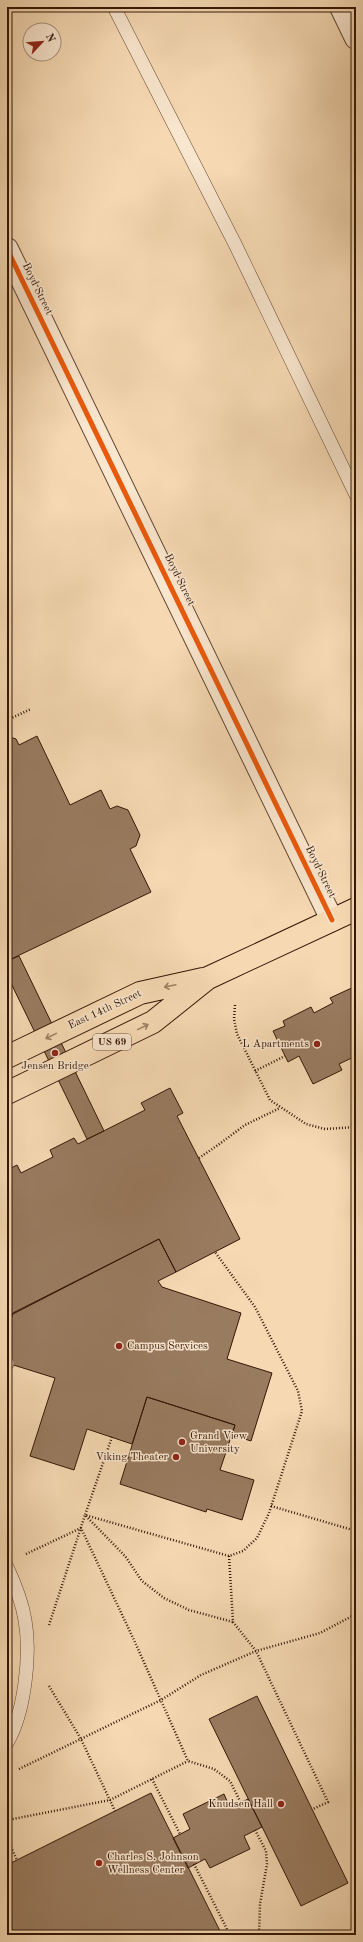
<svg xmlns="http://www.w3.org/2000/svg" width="363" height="1942" viewBox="0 0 363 1942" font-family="'Old Standard TT',serif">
	<rect width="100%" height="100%" fill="#f6d9b3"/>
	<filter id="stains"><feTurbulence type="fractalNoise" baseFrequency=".005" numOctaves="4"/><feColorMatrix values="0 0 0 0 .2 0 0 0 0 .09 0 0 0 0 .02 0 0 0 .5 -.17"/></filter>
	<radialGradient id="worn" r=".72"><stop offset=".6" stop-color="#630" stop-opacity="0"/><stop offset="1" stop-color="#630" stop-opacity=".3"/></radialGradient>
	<path fill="#997b60" stroke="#341606" d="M7,736L16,739L19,745L37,736L70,805L101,790L110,809L117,806L128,810L140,835L136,846L130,849L151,892L7,961Z
		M19,956L104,1131L87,1139L7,975V961Z
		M356,986V1056L339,1064L342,1070L313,1084L299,1056L288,1062L273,1031L285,1026L283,1021L311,1007L314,1013L333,1003L330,998Z
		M170,1088L183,1113L177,1116L240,1239L176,1272L159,1239L11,1315L7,1310V1170L17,1165L21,1173L53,1157L50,1150L74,1138L78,1144L145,1110L141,1103Z
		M159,1239L176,1272L158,1281L162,1287L241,1313L227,1359L272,1373L251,1441L232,1435L235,1425L147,1397L132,1444L87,1429L74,1470L30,1456L55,1378L7,1363V1334L13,1313Z
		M147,1397L235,1425L220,1470L254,1480L242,1520L207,1509L206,1512L120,1484Z
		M257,1696L348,1883L301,1906L209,1719Z
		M151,1793L222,1935H7V1865Z
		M224,1794L230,1808L248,1799L262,1827L244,1836L250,1849L210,1868L205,1859L188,1868L173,1838L190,1829L183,1814Z"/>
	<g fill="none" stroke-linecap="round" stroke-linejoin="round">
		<g stroke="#644731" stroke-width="14">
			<path id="lane" d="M114,7L235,244L356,495
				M7,1364V1363
				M7,1567C15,1584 22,1602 25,1620C31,1654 25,1712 7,1743"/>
		</g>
		<g stroke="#644731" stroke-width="24">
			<path id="street" d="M341,7L356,38
				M7,249L332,920"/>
		</g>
		<g stroke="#341606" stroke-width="24">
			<path id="primary" d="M7,1057L140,993L203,979
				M7,1093L153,1022L208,978L356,909"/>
		</g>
		<path stroke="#341606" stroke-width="2.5" stroke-dasharray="1 2" stroke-linecap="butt" d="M7,720L31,709
			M235,1005L234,1019L237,1034L270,1100L306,1124L325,1129L356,1127
			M255,1071L285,1056
			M199,1158L218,1145L245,1125L280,1108
			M112,1437L85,1515L229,1556L243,1551L257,1538L269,1513L302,1411L298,1391L255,1307L215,1252
			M271,1506L356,1531
			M26,1554L81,1528L134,1640L188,1761L214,1769L230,1781L241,1803
			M229,1556L233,1622L256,1651L328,1802L313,1809
			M49,1625L85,1515L125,1556L142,1581L164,1598L189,1610L233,1622
			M49,1686L81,1739L115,1811
			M19,1769L161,1700L201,1675L256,1651L320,1633L356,1614
			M152,1779L180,1834
			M7,1821L13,1819L110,1800L188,1761
			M255,1830L266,1851L267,1864L260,1904L259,1935
			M7,1839L17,1860
			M194,1864L230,1935"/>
		<use href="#lane" stroke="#f9e6ce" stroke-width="13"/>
		<use href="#street" stroke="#f9e6ce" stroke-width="22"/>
		<use href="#primary" stroke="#f6d9b3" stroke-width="22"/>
		<g stroke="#f9e6ce" stroke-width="8">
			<path id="cycleway" d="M7,249L332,920"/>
		</g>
		<use href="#cycleway" stroke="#e8590c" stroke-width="5"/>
	</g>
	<defs><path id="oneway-shaft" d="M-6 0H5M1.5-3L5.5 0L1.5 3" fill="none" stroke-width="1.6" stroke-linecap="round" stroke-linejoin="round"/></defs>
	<g stroke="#9f8165">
		<use href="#oneway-shaft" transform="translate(170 986) rotate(168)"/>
		<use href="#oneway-shaft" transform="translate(143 1027) rotate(-26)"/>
		<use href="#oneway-shaft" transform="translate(51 1036) rotate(154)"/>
	</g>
	<g fill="#8f2418" stroke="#f9e6ce" stroke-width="1.5">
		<circle cx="317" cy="1044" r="4"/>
		<circle cx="55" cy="1053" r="4"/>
		<circle cx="119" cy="1346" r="4"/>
		<circle cx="182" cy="1442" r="4"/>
		<circle cx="176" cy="1457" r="4"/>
		<circle cx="281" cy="1804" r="4"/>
		<circle cx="99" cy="1863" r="4"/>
	</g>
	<g text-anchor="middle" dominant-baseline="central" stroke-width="3" stroke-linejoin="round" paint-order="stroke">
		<rect fill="#f9e6ce" stroke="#6f5442" stroke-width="1" x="93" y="1034" width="38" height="16" rx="3"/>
		<g font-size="10" font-weight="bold" fill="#341606">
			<text x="112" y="1042">US 69</text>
		</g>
		<g font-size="11" fill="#341606" stroke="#f9e6ce">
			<text transform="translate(37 289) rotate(64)">Boyd Street</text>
			<text transform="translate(179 580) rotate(64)">Boyd Street</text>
			<text transform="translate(320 872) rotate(64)">Boyd Street</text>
			<text transform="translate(105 1010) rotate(-25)">East 14th Street</text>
		</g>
		<g font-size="11" fill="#341606" stroke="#f9e6ce" text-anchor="end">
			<text x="309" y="1044">L Apartments</text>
			<text x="55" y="1066" text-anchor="middle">Jensen Bridge</text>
			<text x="127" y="1346" text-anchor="start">Campus Services</text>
			<text x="190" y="1436" text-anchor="start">Grand View<tspan x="190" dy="13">University</tspan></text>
			<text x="168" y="1457">Viking Theater</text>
			<text x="273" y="1804">Knudsen Hall</text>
			<text x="107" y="1857" text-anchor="start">Charles S. Johnson<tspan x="107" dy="13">Wellness Center</tspan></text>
		</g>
	</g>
	<rect width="363" height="1942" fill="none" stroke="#f6d9b3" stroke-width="24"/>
	<rect x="8" y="8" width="347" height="1926" fill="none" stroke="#341606" stroke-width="2"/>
	<rect x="12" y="12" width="339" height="1918" fill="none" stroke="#341606"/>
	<g transform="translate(42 42) rotate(64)"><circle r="19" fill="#f9e6ce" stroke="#aa937e"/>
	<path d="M0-3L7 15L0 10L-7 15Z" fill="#8f2418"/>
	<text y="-6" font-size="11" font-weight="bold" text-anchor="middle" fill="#341606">N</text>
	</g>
	<rect width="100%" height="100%" filter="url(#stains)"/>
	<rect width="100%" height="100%" fill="url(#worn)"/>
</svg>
